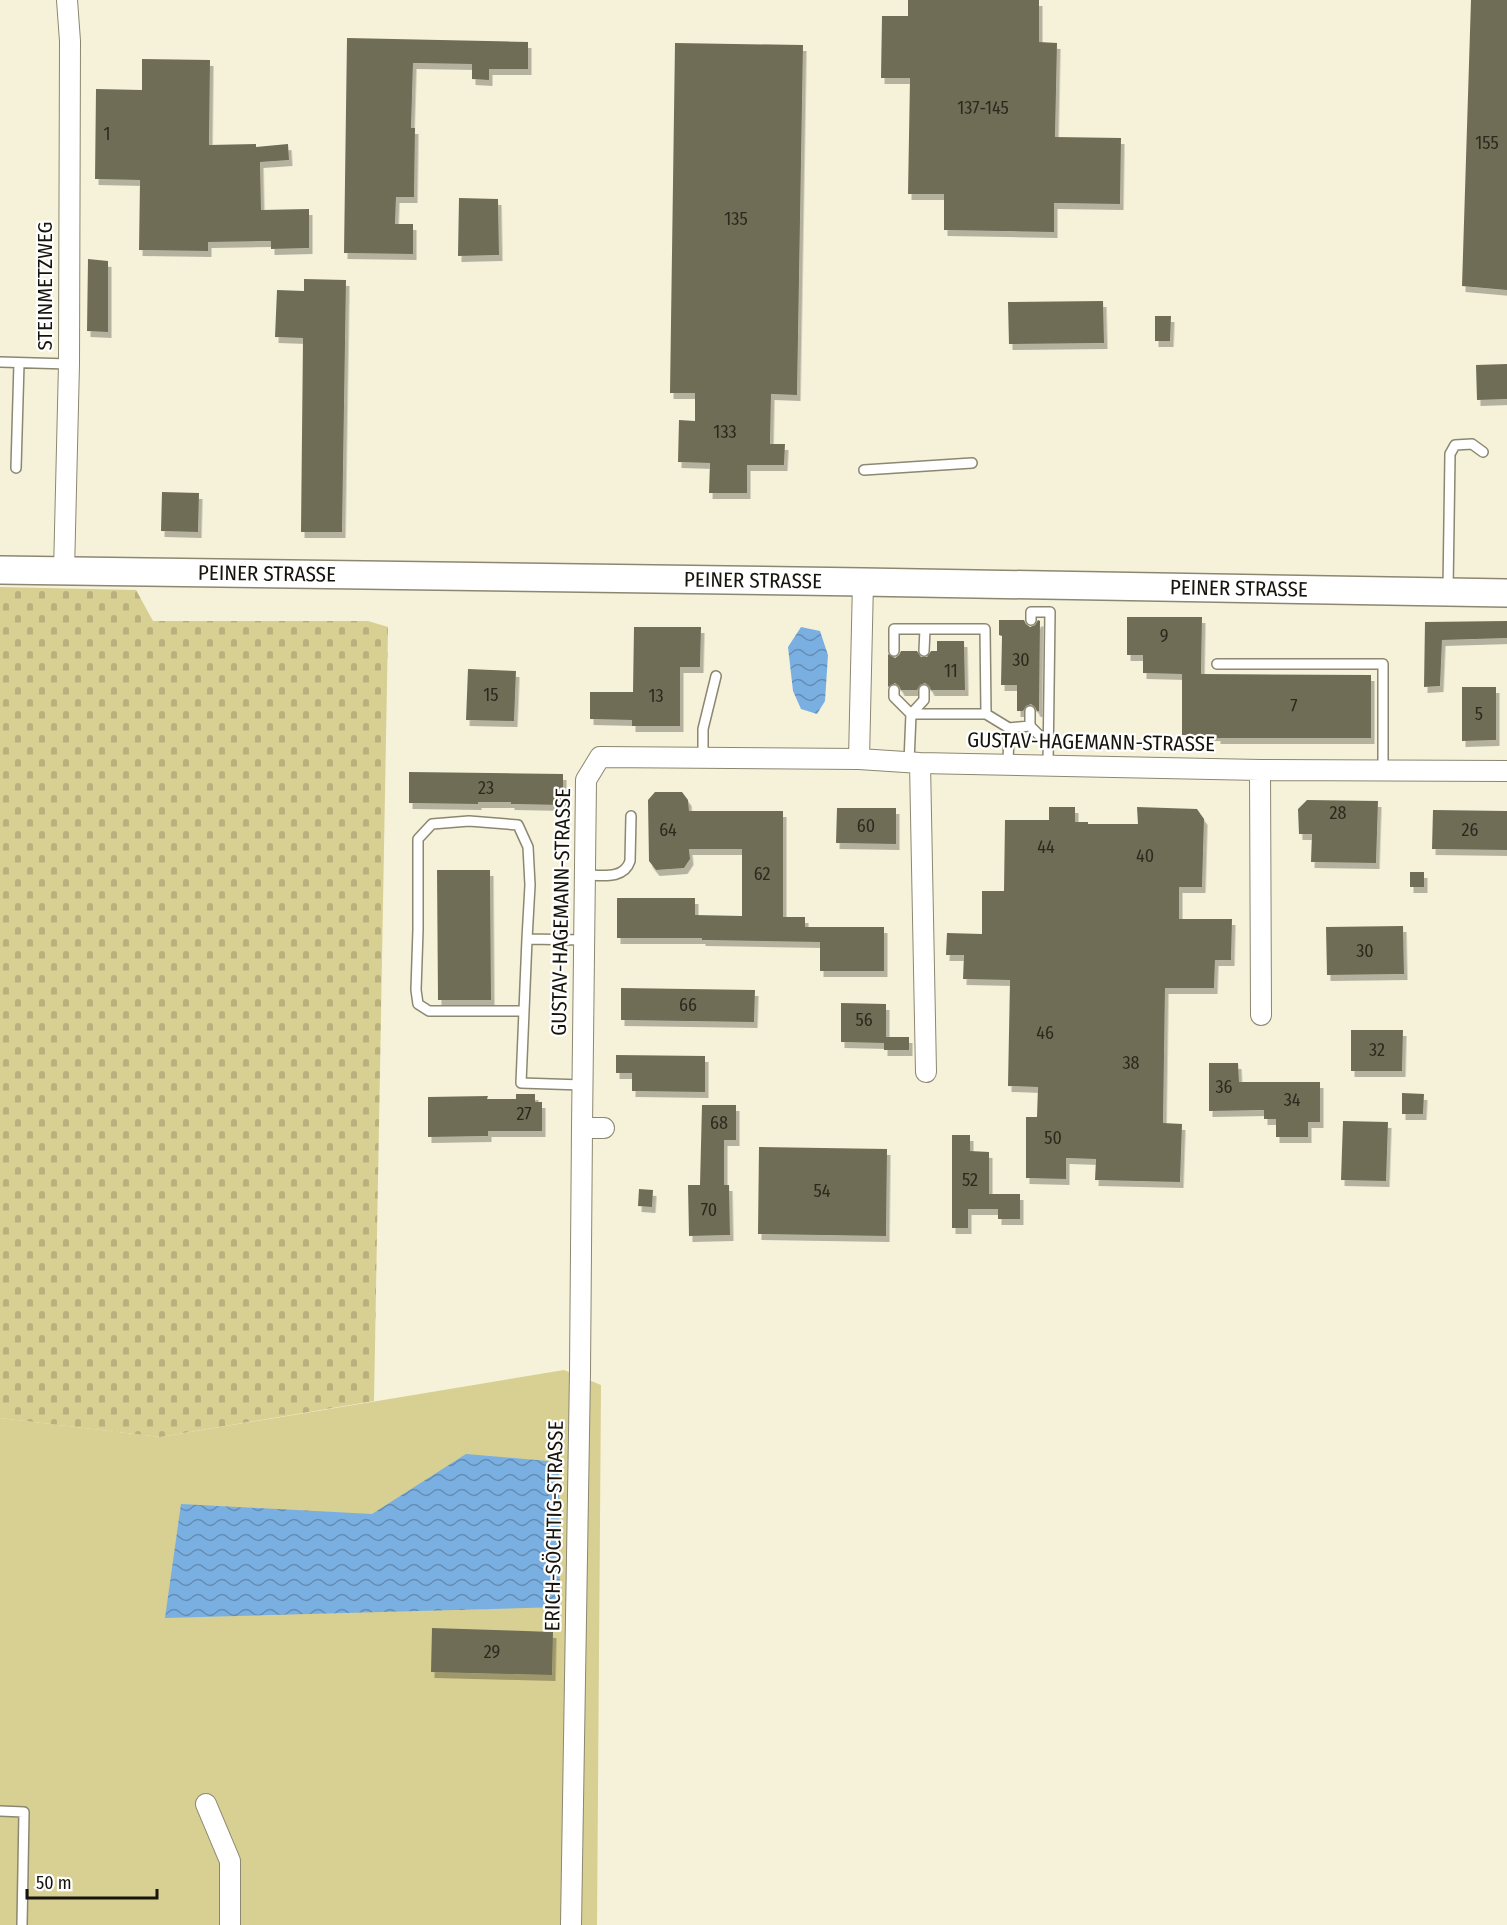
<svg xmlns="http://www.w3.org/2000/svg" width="1507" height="1925" viewBox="0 0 1507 1925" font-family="'Fira Sans Condensed',sans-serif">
	<defs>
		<pattern id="cemetery-stones" width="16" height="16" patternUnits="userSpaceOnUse" patternTransform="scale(1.5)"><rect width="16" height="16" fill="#d8cf92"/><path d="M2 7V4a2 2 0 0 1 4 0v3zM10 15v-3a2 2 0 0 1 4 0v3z" fill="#b9b17d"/></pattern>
		<pattern id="water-waves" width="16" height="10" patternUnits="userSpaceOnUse" patternTransform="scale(1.5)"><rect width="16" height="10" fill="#7aafe1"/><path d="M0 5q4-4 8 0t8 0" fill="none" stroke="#638db5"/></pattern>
		<filter id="shadow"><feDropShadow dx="3.5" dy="6" stdDeviation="0" flood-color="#0004"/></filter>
	</defs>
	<rect width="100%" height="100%" fill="#f5f2d9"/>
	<path fill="#d8cf92" d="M564,1370L601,1385L597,1925H0V1418L160,1437Z"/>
	<path fill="url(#cemetery-stones)" d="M0,587L136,590L153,621H368L388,627L374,1401L160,1437L0,1418Z"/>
	<path fill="url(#water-waves)" d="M801,627L820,631L828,655L825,701L817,714L801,709L793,691L788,647Z
		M466,1454L559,1462L560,1607L165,1618L181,1504L372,1514Z"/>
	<path fill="#706d57" filter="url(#shadow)" d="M908,0H1039V42L1057,43L1055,137L1121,138L1120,204L1054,203V232L944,230V194H908L910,78H881L882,16H908Z
		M1471,0H1507V290L1462,286Z
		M347,38L528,42V69H489V80L472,79V64L413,63L411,128H415L414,197H396L395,224H413V254L344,253Z
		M675,43L803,45L797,395L771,394L770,444H785L784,465H747V493H709L710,463L678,462L679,420L695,421V393H670Z
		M142,59L210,60L209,145L256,144V147L288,144L289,160L260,162L261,210L309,209V248L271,249V241L208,242V251L139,250L140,180L95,179L96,89L142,90Z
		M459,198L498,199L499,255L458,256Z
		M88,259L108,261V332L87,331Z
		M304,279L346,280L342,532H301L303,338L275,337L277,290L304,291Z
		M1103,301L1104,343L1009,344L1008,302Z
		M1155,316H1171L1170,341H1155Z
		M1507,364V399L1477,400L1476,365Z
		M162,492L199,493L198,532L161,531Z
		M1127,617H1202L1201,674L1371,675V738H1217V735H1182V674L1143,673V655H1127Z
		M999,620H1024L1026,624L1030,627L1035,625L1038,620L1040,621L1039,711H1037L1035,707L1031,704L1026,706L1023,711H1017V685H1001L1002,636L999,635Z
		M1507,621V638L1442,640L1440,686L1424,687L1425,622Z
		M634,627H701L700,667H680V726H632V720L590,719V692H633Z
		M937,641H964L965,690H931L929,686L925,683L920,685L917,690H901L899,686L895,683L888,687V654L895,658L899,655L901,651H917L921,657H927L931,651H937Z
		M468,669L516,671L514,721L466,720Z
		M1462,687H1496V740L1462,741Z
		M409,772L563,774V805L511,804V802H478V804L409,803Z
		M655,792H682L688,800L689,811H783V917H805V927H884V971H820V942L702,940V938H617V898H695V915L742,916V849H689L690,859L684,868L656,870L649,861L648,800Z
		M1307,800L1378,801L1376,863L1311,862L1312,834H1299L1298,809Z
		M1049,807H1075V822H1088V824H1138L1137,807L1197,809L1204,819L1202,887H1179V919H1232L1231,960H1215L1214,988H1165L1163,1123L1182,1124L1180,1182L1095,1180L1096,1159L1066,1158V1179L1026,1178V1117H1037L1038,1087L1008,1086L1010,980L963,979L964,955H946L947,933L982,934V891H1004L1005,820H1049Z
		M837,808H896V844L836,843Z
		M1433,810L1507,811V850L1432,849Z
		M437,870H490L491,1000H438Z
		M1410,872H1424V887H1410Z
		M1403,926L1404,974L1327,975L1326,927Z
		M621,988L755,990L754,1022L621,1020Z
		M841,1003L886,1004V1037H909V1050H884V1043L841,1042Z
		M1351,1030H1403L1402,1071H1351Z
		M616,1055L705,1056V1092L632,1091V1073H616Z
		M1209,1063H1238L1239,1082H1320V1122H1308V1137H1276V1119H1264V1110L1209,1111Z
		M1402,1093L1424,1094L1423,1114H1402Z
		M516,1094H535V1102H542V1131H488V1136L428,1137V1097L488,1096L487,1099H516Z
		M702,1105H736V1140H724V1185H729L730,1235L689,1236L688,1185H700Z
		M1343,1121L1388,1122L1386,1181L1341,1180Z
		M952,1135H970V1151L989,1152V1194H1020V1219H998V1209H968V1228H952Z
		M759,1147L887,1149L886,1236L758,1234Z
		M639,1189L653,1190L652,1207L638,1206Z
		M432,1628L553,1632L552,1675L431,1672Z"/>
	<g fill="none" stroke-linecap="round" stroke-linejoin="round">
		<g stroke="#8b8771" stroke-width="12">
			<path id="lane" d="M0,362L69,364
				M16,468L19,363
				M864,470L972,463
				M1448,590L1450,454L1455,445L1472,444L1483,452
				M1031,620V612H1050L1048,766
				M894,651V629H985L986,714L1009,728L1008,765
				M924,651L925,629
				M1217,664H1383V771
				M894,690V697L911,714L909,762
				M911,714H986
				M911,714L924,700V690
				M1030,726V711
				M1009,728L1030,726L1048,744
				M703,758V729L716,676
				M585,875C601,875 624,880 630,861L631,816
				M524,1011H429L418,1004L416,990L418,930V839L432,824L469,821L518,825L528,847L530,885L527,939
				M582,1085L521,1083L527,939L584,940
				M0,1811L24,1812L22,1925"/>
		</g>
		<g stroke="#8b8771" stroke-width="22">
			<path id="street" d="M64,572L69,364L70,41L67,0
				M859,759L920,763L1260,770L1507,771
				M920,763L926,1072
				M1260,770L1261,1015
				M604,1128H582L586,780L600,757L859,759L863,582
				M206,1804L230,1861V1925
				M571,1925L580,1372L582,1128"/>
		</g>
		<g stroke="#8b8771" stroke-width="30">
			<g id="secondary">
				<path id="s1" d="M0,570L863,582L1507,593"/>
			</g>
		</g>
		<use href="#lane" stroke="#fff" stroke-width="9"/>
		<use href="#street" stroke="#fff" stroke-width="20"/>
		<use href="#secondary" stroke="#fff" stroke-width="27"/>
	</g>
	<g text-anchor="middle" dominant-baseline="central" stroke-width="4.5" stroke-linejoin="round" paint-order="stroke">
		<g font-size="18" fill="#2c2a1f">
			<text x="983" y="108">137-145</text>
			<text x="107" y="134">1</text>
			<text x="1487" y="143">155</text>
			<text x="736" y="219">135</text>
			<text x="725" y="432">133</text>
			<text x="1164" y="636">9</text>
			<text x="1021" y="660">30</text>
			<text x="951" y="671">11</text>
			<text x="491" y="695">15</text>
			<text x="656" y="696">13</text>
			<text x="1294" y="706">7</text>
			<text x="1479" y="714">5</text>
			<text x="486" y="788">23</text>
			<text x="1338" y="813">28</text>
			<text x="866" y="826">60</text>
			<text x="668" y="830">64</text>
			<text x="1470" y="830">26</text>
			<text x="1046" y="847">44</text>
			<text x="1145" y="856">40</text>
			<text x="762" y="874">62</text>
			<text x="1365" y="951">30</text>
			<text x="688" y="1005">66</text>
			<text x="864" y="1020">56</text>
			<text x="1045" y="1033">46</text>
			<text x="1377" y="1050">32</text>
			<text x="1131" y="1063">38</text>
			<text x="1224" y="1087">36</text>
			<text x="1292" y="1100">34</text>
			<text x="524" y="1114">27</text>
			<text x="719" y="1123">68</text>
			<text x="1053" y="1138">50</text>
			<text x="970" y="1180">52</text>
			<text x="822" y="1191">54</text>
			<text x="709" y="1210">70</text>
			<text x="492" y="1652">29</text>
		</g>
		<g font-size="21" fill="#16140c" stroke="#fff">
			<text transform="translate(45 286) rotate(-90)">STEINMETZWEG</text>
			<text stroke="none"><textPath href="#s1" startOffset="267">PEINER STRASSE</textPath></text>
			<text stroke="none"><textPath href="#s1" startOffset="753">PEINER STRASSE</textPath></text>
			<text stroke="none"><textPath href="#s1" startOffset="1239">PEINER STRASSE</textPath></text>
			<text transform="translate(1091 742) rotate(1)">GUSTAV-HAGEMANN-STRASSE</text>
			<text transform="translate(561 912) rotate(-89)">GUSTAV-HAGEMANN-STRASSE</text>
			<text transform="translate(554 1526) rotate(-89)">ERICH-SÖCHTIG-STRASSE</text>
		</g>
	</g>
	<path d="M27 1889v9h130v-9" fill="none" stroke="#16140c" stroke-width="3"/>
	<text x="36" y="1889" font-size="18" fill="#16140c" stroke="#ffffff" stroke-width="4.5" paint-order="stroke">50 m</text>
</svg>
